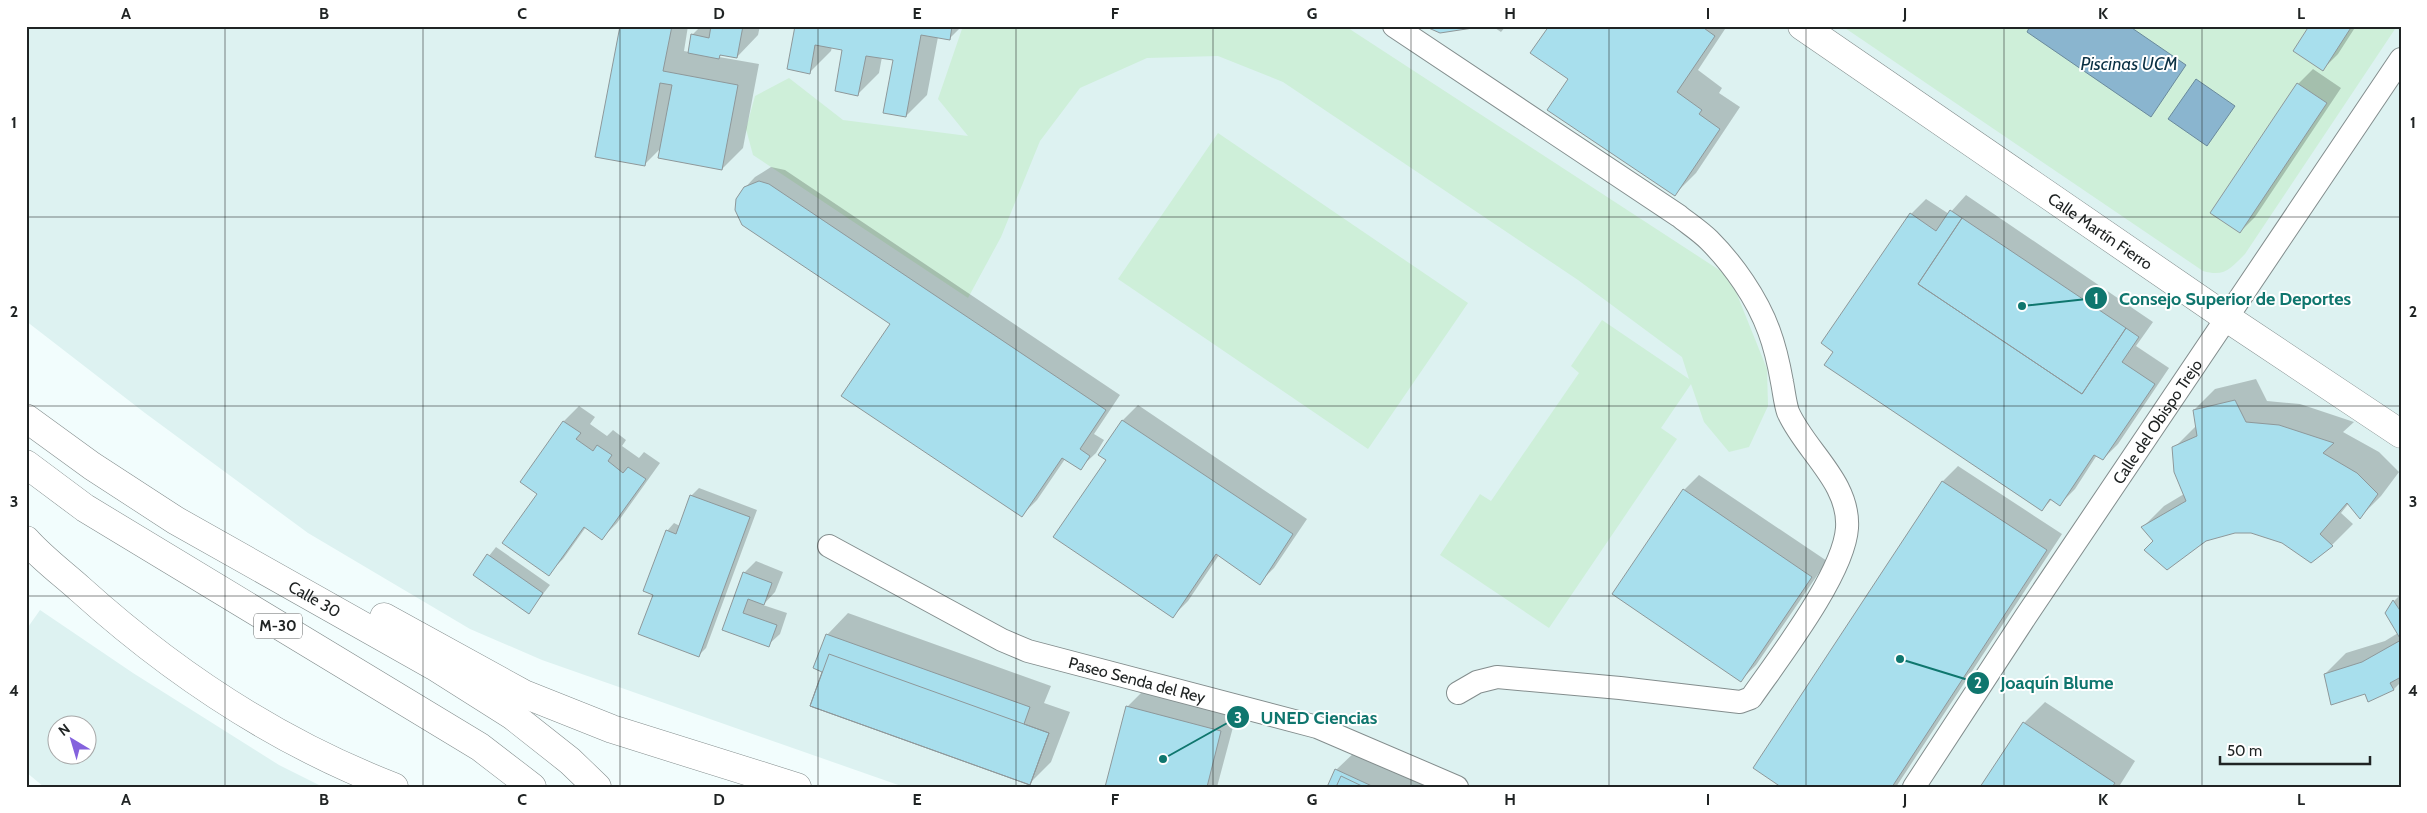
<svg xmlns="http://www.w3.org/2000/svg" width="2427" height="813" viewBox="0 0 2427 813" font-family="Cabin,sans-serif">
	<rect width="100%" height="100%" fill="#f2fdfd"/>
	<path fill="#ddf2f1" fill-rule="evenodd" d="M26,26H2401V787H904L542,660L470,629L308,533L145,413L26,321Z
		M40,610L133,673L279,765L323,787H44L26,772V630ZM58,726H88V756H58Z"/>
	<path fill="#ceefd9" d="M963,26H1345L1730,277L1767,369L1768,406L1749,447L1729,452L1704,422L1691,384L1661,428L1677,439L1549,628L1440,555L1480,494L1491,501L1579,373L1571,366L1602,320L1689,379L1682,357L1578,280L1283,82L1218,56L1147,58L1080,88L1040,141L1001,237L968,298L753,155L746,129L755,96L789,78L843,120L968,136L938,99Z
		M1842,26H2397L2245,254C2230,269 2225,277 2203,271Z
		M1218,133L1468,303L1368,449L1118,279Z"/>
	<path fill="#8ab5cf" stroke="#6a8a9c" d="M2030,26H2129L2186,65L2151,117L2027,32Z
		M2196,79L2235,106L2207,146L2168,119Z"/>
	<path fill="#0003" d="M621,26H688L684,51L689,52L692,35L701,26H760L758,35L737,57L722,54L719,57L759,64L743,148L722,169L662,147L644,165Z
		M796,26H962L949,39L938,37L927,95L906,116L894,59L882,57L879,73L858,94L844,49L832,47L831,51L810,72Z
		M1492,26H1506L1501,32Z
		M1550,26H1727L1698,70L1722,88L1719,93L1740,107L1696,173L1675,194L1570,79Z
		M2311,26H2356L2338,54L2323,69Z
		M2313,69L2341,88L2255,217L2240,232L2298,84Z
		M771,167L785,170L1120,395L1094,434L1104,440L1096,453L1080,468L1065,459L1037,500L1022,515L892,323L736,205L740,193L755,177Z
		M1966,195L2153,322L2136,346L2169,368L2118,444L2103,459L2097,455L2075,489L2060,504L2052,499L2042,510L1911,214L1926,199L1949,214Z
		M2256,379L2267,401L2300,404L2354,422L2343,432L2379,452L2399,472L2381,496L2360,517L2349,503L2341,513L2353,524L2332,545L2311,562L2282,542L2251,532L2235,531L2154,541L2143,527L2164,506L2184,494L2174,448L2197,425L2194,410L2215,389Z
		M1138,405L1307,519L1274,568L1259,583L1219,555L1188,601L1173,616L1108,460L1100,455L1123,420Z
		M579,406L595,417L590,424L607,436L613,430L626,440L622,446L639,458L644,452L660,463L617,523L602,538L586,527L563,559L548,574L539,494L521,482L564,421Z
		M1958,466L2062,534L1896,787H1783L1755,768L1943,481Z
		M1699,475L1827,561L1756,665L1741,680L1684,490Z
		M699,488L757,510L706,648L699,655L655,594L667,531L674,523L680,526L691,496Z
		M496,547L550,585L528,613L474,575Z
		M756,561L783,572L775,592L763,605L787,613L780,634L768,645L724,629L744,573Z
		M2401,594V682L2394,689L2366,692L2325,674L2346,653L2385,641L2398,633L2394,601Z
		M848,613L1051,686L1044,703L1070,712L1051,762L1030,783L824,671L827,635Z
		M1142,692L1236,716L1217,787H1106L1127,707Z
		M2045,702L2135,761L2120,785L2122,787H1981L2024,723Z
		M1358,749L1451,787H1329L1336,770Z"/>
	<path fill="#a8dfed" stroke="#8e989a" d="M620,26H672L663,71L738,85L722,170L658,158L672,85L660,83L645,166L595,157Z
		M711,26H743L737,58L720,55L719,59L688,53L691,34L709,38Z
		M795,26H952L950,40L921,35L906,117L883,113L893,60L866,56L858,96L835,91L842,50L815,45L810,74L787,69Z
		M1424,26H1486L1440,33Z
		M1549,26H1701L1715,36L1677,92L1702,110L1699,114L1720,129L1675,196L1547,110L1568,79L1530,53Z
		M2309,26H2352L2323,71L2293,51Z
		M2297,83L2327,103L2240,233L2210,213Z
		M759,181L769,184L1106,410L1080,449L1090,456L1081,470L1062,458L1022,517L841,396L890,324L742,225L735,210L736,199L744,187Z
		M1950,210L1962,218L1918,284L2082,394L2126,328L2139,337L2122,362L2155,384L2103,460L2094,455L2060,506L2050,499L2042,511L1824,365L1833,352L1821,343L1910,213L1936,231Z
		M1962,218L2126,328L2082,394L1918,284Z
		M2235,400L2246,422L2279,425L2334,443L2323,453L2357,473L2378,494L2360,519L2347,503L2320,534L2333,546L2311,563L2282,543L2251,533H2235L2206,541L2167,570L2144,550L2153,541L2141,527L2186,501L2174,472L2172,447L2197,436L2193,410Z
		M1122,420L1293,534L1260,585L1216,554L1173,618L1053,537L1106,460L1098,455Z
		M563,421L581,433L576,439L593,451L597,445L612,455L608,461L623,473L628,467L646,479L602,540L584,527L549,576L502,543L537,494L520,482Z
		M1942,481L2047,550L1892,787H1781L1753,768Z
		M1683,489L1812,577L1741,682L1612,594Z
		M690,495L750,517L699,657L638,634L653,595L643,591L666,530L676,534Z
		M487,554L543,593L529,614L473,575Z
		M743,572L772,583L764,605L748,599L743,613L777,625L769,647L722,630Z
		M2393,600L2401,612V640L2385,613Z
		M826,634L1030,707L1024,724L1049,733L1030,785L810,706L822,672L813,668Z
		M2401,640V677L2390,683L2394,690L2368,702L2365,694L2331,705L2324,674L2362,662Z
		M829,654L1049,733L1030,785L810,706Z
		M1126,706L1221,731L1207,787H1105Z
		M2023,722L2115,783L2112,787H1980Z
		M1335,769L1374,787H1327Z
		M1341,776L1364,787H1336Z"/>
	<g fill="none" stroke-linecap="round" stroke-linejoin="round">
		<g stroke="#838d8d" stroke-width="24">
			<g id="minor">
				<path d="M1394,26L1679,216C1689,224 1700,231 1709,240C1733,264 1757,298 1769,331C1775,347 1779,365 1782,382C1784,392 1785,403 1788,412C1805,451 1850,482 1847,528C1844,574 1778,659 1751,698L1740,702L1620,688L1497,677L1477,682L1458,693"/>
				<path id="s1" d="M829,546L1002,640L1028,651L1317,727L1457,787"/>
				<path id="s2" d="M1914,787L2026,616L2401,59"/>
			</g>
		</g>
		<g stroke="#838d8d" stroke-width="29">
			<g id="major">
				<path id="s3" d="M1802,26L2227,318L2401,434"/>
			</g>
		</g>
		<g stroke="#838d8d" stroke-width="29">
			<g id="highway">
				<path id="s4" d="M26,418L92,466L175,520L434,666L513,716L570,761L597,787"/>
				<path d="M26,464L85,508L480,747L532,787"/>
				<path d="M26,540C42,558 62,573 80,589C172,672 277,742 394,787"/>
				<path d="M384,617L524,694L612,729L797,787"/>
			</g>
		</g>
		<use href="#minor" stroke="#fff" stroke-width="22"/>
		<use href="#major" stroke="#fff" stroke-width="28"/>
		<use href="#highway" stroke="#fff" stroke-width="28"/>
	</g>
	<path fill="none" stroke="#202424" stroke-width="1" stroke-opacity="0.55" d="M225,26V787M423,26V787M620,26V787M818,26V787M1016,26V787M1213,26V787M1411,26V787M1609,26V787M1806,26V787M2004,26V787M2202,26V787M26,217H2401M26,406H2401M26,596H2401"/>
	<g text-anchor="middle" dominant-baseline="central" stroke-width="4" stroke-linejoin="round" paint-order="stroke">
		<rect fill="#fff" stroke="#636666" stroke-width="1" x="254" y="613.5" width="48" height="25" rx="4"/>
		<g font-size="15" font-weight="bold" fill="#202424">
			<text x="278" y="626">M-30</text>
		</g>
		<g font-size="16" fill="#202424" stroke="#fff">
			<text stroke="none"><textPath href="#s3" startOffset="362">Calle Martín Fierro</textPath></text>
			<text stroke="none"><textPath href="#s2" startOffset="439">Calle del Obispo Trejo</textPath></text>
			<text stroke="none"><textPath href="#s4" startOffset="341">Calle 30</textPath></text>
			<text stroke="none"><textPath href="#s1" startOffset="338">Paseo Senda del Rey</textPath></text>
		</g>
		<g font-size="18" font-style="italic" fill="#0b3144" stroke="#fff">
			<text x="2129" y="64">Piscinas UCM</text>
		</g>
	</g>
	<path fill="none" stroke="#0f766e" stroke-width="2" d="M2022 306L2096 298M1900 659L1978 683M1163 759L1238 717"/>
	<g fill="#0f766e" stroke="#fff" stroke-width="2">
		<circle cx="2022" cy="306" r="5"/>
		<circle cx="1900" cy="659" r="5"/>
		<circle cx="1163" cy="759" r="5"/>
		<circle cx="2096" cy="298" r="12"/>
		<circle cx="1978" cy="683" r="12"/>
		<circle cx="1238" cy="717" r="12"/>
	</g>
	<g font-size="15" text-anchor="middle" font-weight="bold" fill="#fff">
		<text x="2096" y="304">1</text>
		<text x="1978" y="688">2</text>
		<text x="1238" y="723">3</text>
	</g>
	<g font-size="18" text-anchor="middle" font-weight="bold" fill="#0f766e" stroke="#fff" stroke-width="4" stroke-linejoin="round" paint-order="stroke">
		<text x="2235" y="305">Consejo Superior de Deportes</text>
		<text x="2057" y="689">Joaquín Blume</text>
		<text x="1319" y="724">UNED Ciencias</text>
	</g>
	<rect width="2427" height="813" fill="none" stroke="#ffffff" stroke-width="55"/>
	<g transform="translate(72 740) rotate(322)"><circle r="24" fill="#ffffff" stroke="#a6a7a7"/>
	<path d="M0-4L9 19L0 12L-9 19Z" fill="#8462dd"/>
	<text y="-8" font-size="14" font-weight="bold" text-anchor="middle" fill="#202424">N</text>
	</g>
	<path d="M2220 756v8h150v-8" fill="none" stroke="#202424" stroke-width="2.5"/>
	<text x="2227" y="756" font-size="15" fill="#202424" stroke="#ffffff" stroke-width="4" paint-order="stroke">50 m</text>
	<rect x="28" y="28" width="2372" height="758" fill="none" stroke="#202424" stroke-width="2"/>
	<g font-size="16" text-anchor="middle" font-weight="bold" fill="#202424">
		<text x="126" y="19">A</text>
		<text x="324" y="19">B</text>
		<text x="522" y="19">C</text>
		<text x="719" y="19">D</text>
		<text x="917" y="19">E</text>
		<text x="1115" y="19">F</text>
		<text x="1312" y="19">G</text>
		<text x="1510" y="19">H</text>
		<text x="1708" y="19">I</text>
		<text x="1905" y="19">J</text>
		<text x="2103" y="19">K</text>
		<text x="2301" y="19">L</text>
		<text x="14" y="128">1</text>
		<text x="2413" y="128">1</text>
		<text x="14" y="317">2</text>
		<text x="2413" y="317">2</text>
		<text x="14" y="507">3</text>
		<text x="2413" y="507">3</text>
		<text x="14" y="696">4</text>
		<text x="2413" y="696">4</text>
		<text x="126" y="805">A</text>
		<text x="324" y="805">B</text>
		<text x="522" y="805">C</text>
		<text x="719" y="805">D</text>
		<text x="917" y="805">E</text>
		<text x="1115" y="805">F</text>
		<text x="1312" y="805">G</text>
		<text x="1510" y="805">H</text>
		<text x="1708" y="805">I</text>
		<text x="1905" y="805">J</text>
		<text x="2103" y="805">K</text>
		<text x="2301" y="805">L</text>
	</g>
</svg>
